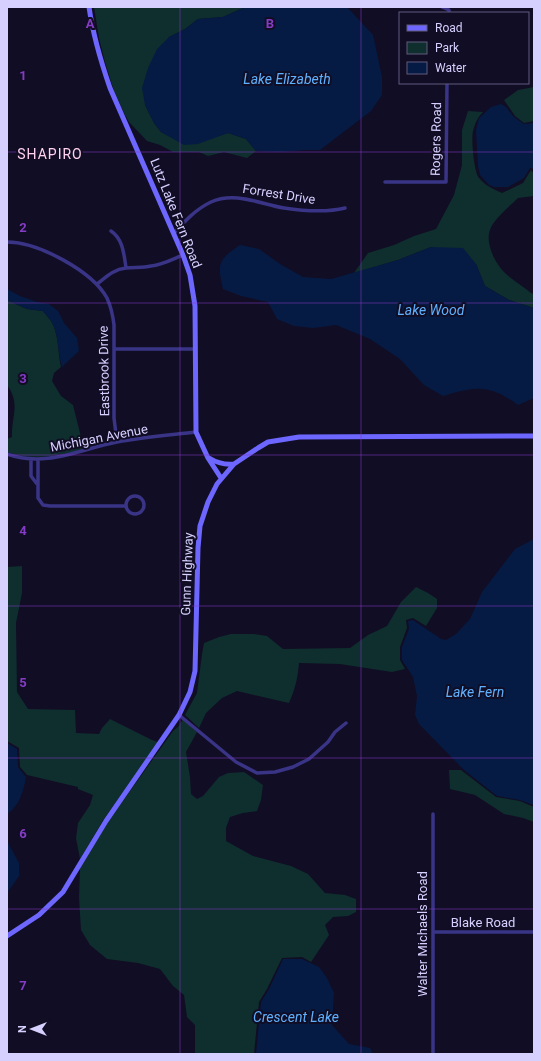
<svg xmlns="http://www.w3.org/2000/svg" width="541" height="1061" viewBox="0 0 541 1061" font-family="Roboto,sans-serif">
	<rect width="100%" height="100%" fill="#110d24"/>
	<path fill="#0f2e2e" d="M94,7H245L223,17L198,19L185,29L169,37L145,105L154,123L161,132L171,137H215L228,133L246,139L256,151L247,158L224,152L208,156L199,152H173L160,145L147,141L129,122L124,113L114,91L105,62L99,38Z
		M534,87V121L524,123L515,116L504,100L518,90Z
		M468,111L483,112C477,118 475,124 473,131C471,139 474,172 479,178C486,186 493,189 502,193L523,183L531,170L534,174V196L518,198C510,206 493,220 490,230C485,243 495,263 504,272C512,280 523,286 531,293L534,294V308L509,300L485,286L476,264L431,247L398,260L354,273L368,253L394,245L414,236L436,229L454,195L462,165V130Z
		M7,300L27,309L43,311C47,316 52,321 54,327C59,340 58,354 61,367L54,373L52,381L61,396L73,405L84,449C58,456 32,461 7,452V439L12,437C11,417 21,404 7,385Z
		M22,566V593L16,623L17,692L28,709L75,710L76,733L99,734L102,728L110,719L152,740L158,742L160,741L104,819L80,859L76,838L78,823L90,805L93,795L78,789V787L27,775L20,767L19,748L7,741V567Z
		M416,587L428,593L437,599V608L426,626L413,618L406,620L407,628L400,647V660L405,669L392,672L340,664L299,663C298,677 295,690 289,703L237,691L222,698L206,713L199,728L185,715L197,693L202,654L204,643L219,637L231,634H254L267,636L283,649L350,648L368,635L387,626L401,602Z
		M183,719L197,732L186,752L190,777L191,794L197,799L203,796L219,777L228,773L244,772L263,785L261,800L257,811L243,813L230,817L226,828V841L253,856L291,866L308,874L325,893L345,895L356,899V912L348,916L333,917L325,925L329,935L311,962L302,957L282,958L267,989L259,1002L254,1054H195V1025L187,1017L184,995L173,986L160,969L138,963L107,959L90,945L81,930L79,898L80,868L108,822L173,731L178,727Z
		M449,770H461L496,797L520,801L534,807V822L523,818L504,814L475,795L450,789Z"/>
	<path fill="#061b43" d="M245,7H347L373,35L382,77V95L371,111L320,150H307L279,152L256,151L246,139L228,133L198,144L184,145L161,132L154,123L145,105L142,88L148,68L157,49L169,37L185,29L198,19L223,17Z
		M501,104L506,107L514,117L524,124L534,123V170L532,168H530L524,178L508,187H494L489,185L480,175L478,166L476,130L479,118L491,107Z
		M240,245L259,249L280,264L303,277L331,279L398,260L431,247L463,248L476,264L485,286L509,300L534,308V398L518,405C489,384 476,386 443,396L424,385L400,359L370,339L336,325L313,328L294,326L277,319L268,302L241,296L223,289C217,263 218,260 240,245Z
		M7,289L20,296L37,302L49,304L58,311L64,323L77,338L79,351L62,367C58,354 59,340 54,327C52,321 47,316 43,311L27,309L7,300Z
		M534,539V805L520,800L497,796L464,770L419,724L415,715L417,696L413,677L402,660V647L409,629L408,621L413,620L441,639L446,640L456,634L470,619L482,592L515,549Z
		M7,743L17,749L18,767L26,777C24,790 19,807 7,814Z
		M7,841L19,863V876L7,893Z
		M283,959H302L319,967L327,978L334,993L332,1025L349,1044L370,1048L373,1054H256L261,1002L269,989Z"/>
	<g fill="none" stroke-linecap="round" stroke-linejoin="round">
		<path stroke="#393486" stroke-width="3.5" d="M442,7L449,10V13
			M385,182H446L447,83
			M111,231C123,239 124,254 126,268
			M174,233C185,221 196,209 211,202C235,191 260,204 284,208C304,211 325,213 345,208
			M7,242C38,242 92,271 107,298C111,307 113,316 114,325V418L117,442
			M97,284C106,277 114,269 126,268C134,267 143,268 151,266C162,265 173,259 183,255
			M114,349H195
			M7,454C46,468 80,449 117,442C143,437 170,435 196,432
			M38,459V498L43,505L50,506H126
			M31,460V476L37,484
			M126 505a9 9 0 1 1 18 0a9 9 0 1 1-18 0Z
			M179,715L236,762L257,773L275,772L293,767L309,759L328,742L335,732L346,723
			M433,932H534
			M433,1054V814"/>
		<path stroke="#6d67ff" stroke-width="5" d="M89,7C93,35 101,62 110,88L183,255L190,275L195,306L196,432L208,458L221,478
			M209,458C217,463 224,465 234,464
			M7,936L39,915L63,892L106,821L179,715L190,692L195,671L198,548L200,526L208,502L217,484L234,464L258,448L268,442L299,437L534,436"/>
	</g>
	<path fill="none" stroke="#843cc5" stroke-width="1" stroke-opacity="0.55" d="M180,7V1054M361,7V1054M7,152H534M7,303H534M7,455H534M7,606H534M7,758H534M7,909H534"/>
	<g text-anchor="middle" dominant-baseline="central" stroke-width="4" stroke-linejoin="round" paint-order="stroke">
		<g font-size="13" fill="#d6d0ff" stroke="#110d24">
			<text transform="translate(436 139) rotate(-89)">Rogers Road</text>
			<text transform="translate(279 194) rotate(9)">Forrest Drive</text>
			<text transform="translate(176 213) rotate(68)">Lutz Lake Fern Road</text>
			<text transform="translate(104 371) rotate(-91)">Eastbrook Drive</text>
			<text transform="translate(99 438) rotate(-11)">Michigan Avenue</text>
			<text transform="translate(187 574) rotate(-88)">Gunn Highway</text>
			<text x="483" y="922">Blake Road</text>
			<text transform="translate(422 934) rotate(-90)">Walter Michaels Road</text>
		</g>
		<g font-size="14" font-style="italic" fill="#5eb1ff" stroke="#110d24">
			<text x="287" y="79">Lake Elizabeth</text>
			<text x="431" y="310">Lake Wood</text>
			<text x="475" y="692">Lake Fern</text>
			<text x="296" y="1017">Crescent Lake</text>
		</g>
		<g font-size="14" letter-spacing="1" fill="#ffd2ee" stroke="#110d24">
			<text x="50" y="154">SHAPIRO</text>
		</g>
	</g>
	<g font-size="13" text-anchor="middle" font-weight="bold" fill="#843cc5" stroke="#110d24" stroke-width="4" stroke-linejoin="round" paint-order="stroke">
		<text x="90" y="28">A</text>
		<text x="270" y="28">B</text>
		<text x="23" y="80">1</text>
		<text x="23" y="232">2</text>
		<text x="23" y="383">3</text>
		<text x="23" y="535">4</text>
		<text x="23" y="687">5</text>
		<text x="23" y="838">6</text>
		<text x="23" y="990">7</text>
	</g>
	<rect width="541" height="1061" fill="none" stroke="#d6d0ff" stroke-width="16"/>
	<rect x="399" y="12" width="130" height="72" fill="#110d24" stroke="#605b7c"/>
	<rect x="407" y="25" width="20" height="6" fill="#6d67ff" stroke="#605b7c"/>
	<text x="435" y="32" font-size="12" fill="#d6d0ff">Road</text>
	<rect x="407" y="42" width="20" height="12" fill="#0f2e2e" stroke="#605b7c"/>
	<text x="435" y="52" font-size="12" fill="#d6d0ff">Park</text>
	<rect x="407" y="62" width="20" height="12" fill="#061b43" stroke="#605b7c"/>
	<text x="435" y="72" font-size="12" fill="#d6d0ff">Water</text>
	<g transform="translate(32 1029) rotate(270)" stroke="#110d24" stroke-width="3" paint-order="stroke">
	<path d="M0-3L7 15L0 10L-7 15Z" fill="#d6d0ff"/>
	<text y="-6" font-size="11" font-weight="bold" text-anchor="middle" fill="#d6d0ff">N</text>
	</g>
</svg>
